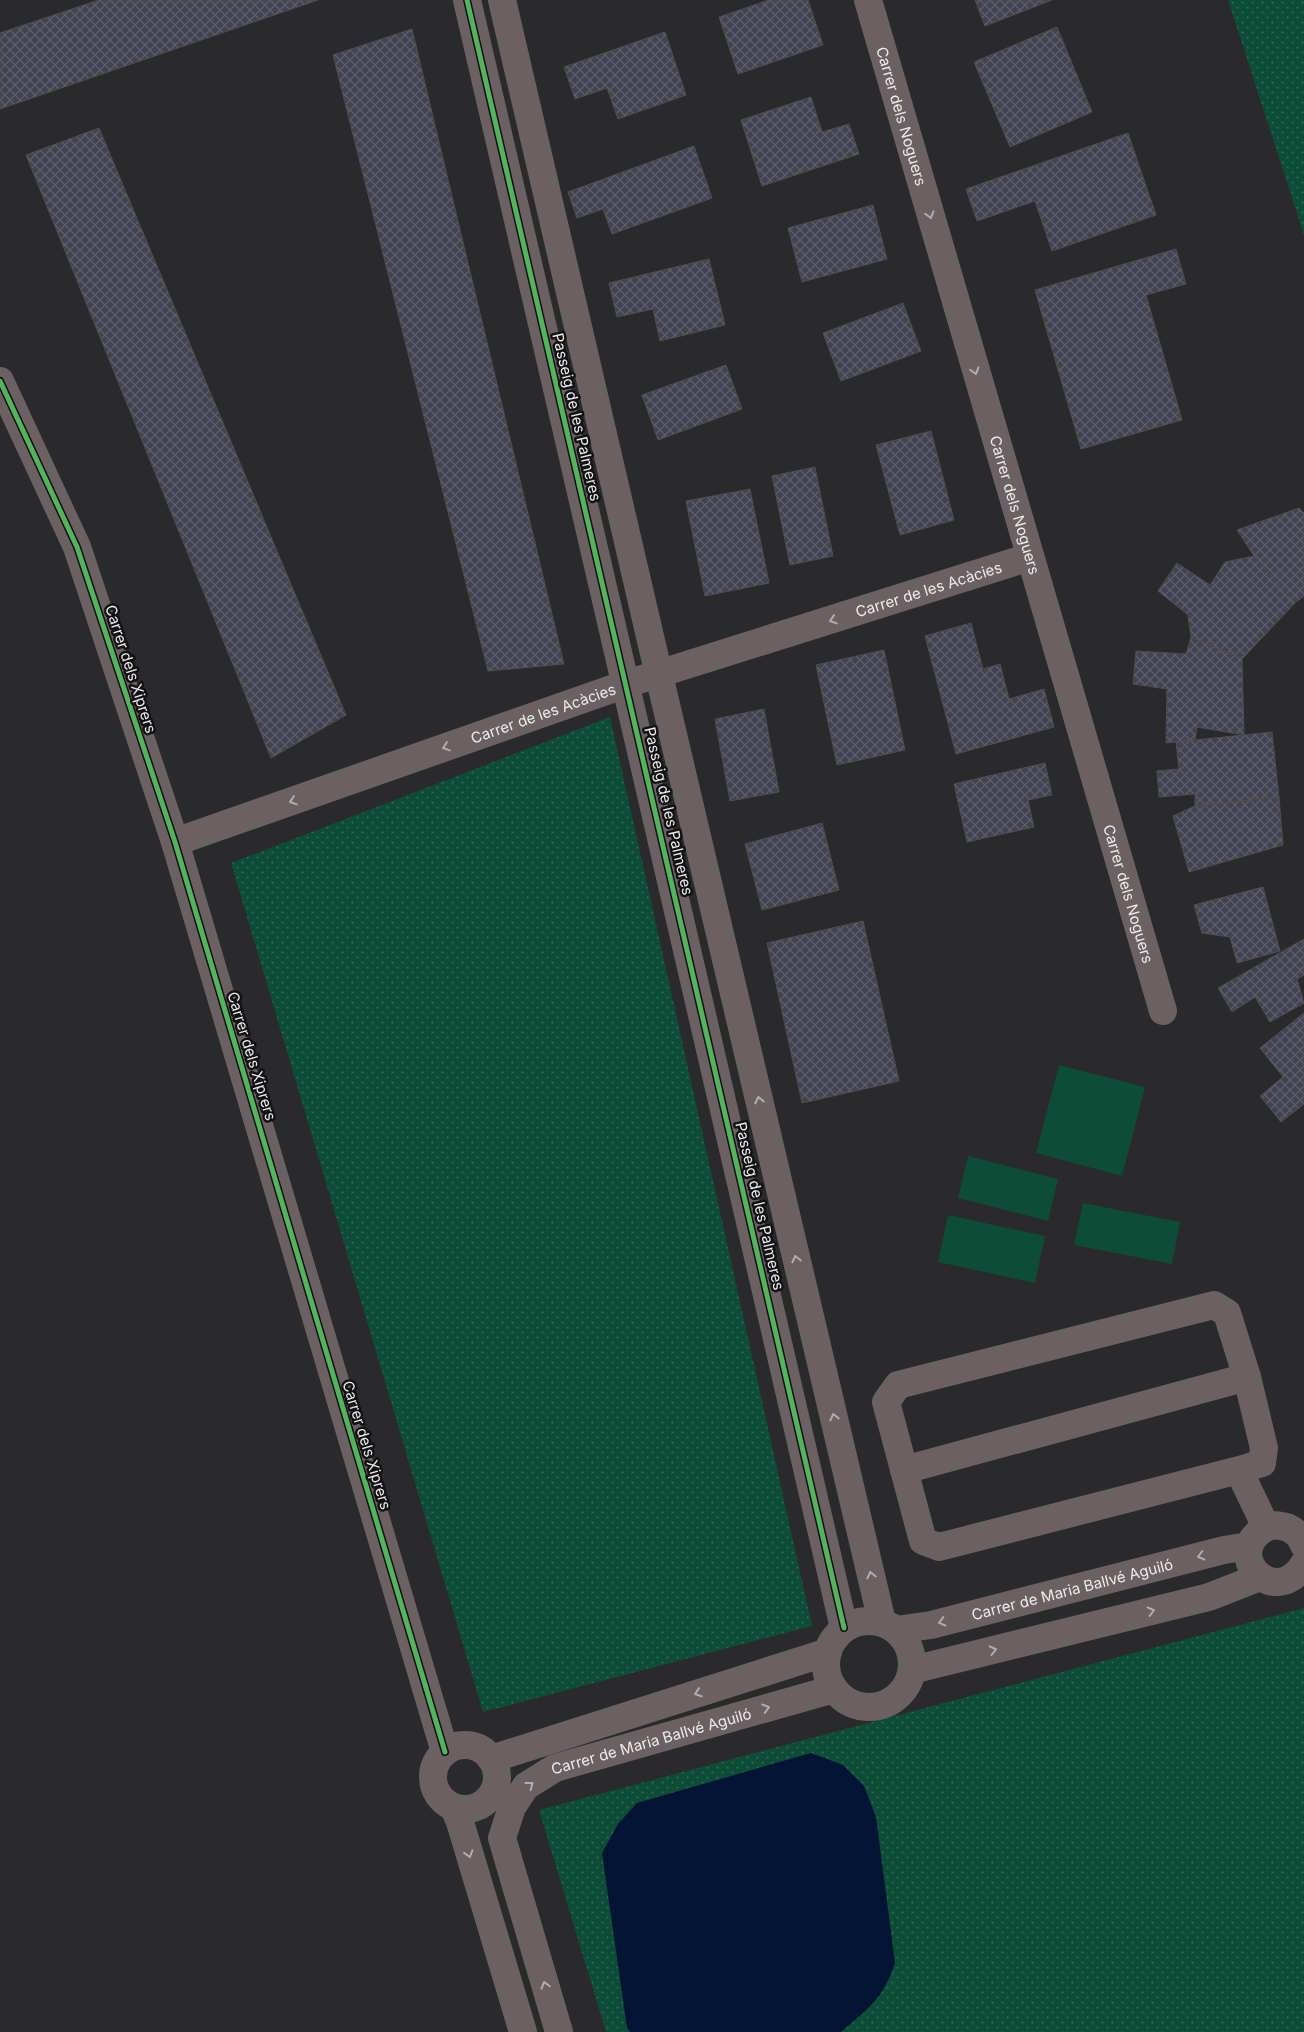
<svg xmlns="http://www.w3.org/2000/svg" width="1304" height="2032" viewBox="0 0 1304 2032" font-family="Inter,sans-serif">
	<defs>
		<pattern id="grass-dots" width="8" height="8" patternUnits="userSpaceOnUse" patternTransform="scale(1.25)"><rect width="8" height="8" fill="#0d4c36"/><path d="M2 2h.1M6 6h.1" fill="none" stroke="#306653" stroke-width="1.8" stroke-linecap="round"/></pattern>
		<pattern id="building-cross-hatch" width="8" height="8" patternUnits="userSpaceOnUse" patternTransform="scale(1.25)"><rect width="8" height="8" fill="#434250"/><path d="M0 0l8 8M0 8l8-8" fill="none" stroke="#5e5d6a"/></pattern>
	</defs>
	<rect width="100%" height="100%" fill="#2a2a2c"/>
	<path fill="url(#grass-dots)" d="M1228,0H1304V235Z
		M610,717L812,1626L483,1712L231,863Z
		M1304,1608V2032H606L539,1810Z"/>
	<path fill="#0d4c36" d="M1059,1065L1145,1087L1122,1176L1036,1153Z
		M968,1156L1058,1179L1048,1221L958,1198Z
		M1083,1203L1180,1222L1172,1264L1074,1245Z
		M948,1215L1045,1236L1035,1283L938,1262Z"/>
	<path fill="#041434" d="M811,1753L843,1765L864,1786L876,1817L895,1963C883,1999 869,2008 841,2032H630L627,2028L602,1853L618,1824L637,1803Z"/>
	<path fill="url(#building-cross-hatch)" stroke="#4e4e4f" d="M99,0H318L0,109V33Z
		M769,0H808L823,45L738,74L719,17Z
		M975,0H1052L985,26Z
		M1057,27L1092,112L1010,147L974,62Z
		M412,29L564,664L488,671L333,55Z
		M665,32L686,95L618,119L607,88L575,99L564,67Z
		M811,97L822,132L849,124L859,154L762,186L741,120Z
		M99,128L346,715L271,758L26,155Z
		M1128,133L1156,215L1052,251L1035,201L977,221L966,189Z
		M694,146L712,198L612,234L603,209L577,218L568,192Z
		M873,205L887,259L802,282L788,228Z
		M1176,249L1186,284L1146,295L1182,420L1081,449L1035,290Z
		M709,259L725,325L660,341L653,309L617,317L609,283Z
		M903,303L921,351L841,381L823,333Z
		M726,365L742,409L658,440L642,395Z
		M931,431L954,520L900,535L876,445Z
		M815,467L833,556L790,565L772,476Z
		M750,489L769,583L705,596L686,501Z
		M1299,508L1304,513V596L1295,603L1254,556L1237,530Z
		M1254,556L1295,603L1242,659L1191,637L1188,615L1158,591L1177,563L1210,585L1225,562Z
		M971,623L983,669L1000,664L1009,699L1044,689L1054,727L956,754L925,636Z
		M1191,637L1242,659L1244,735L1197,727L1195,740L1166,743L1167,689L1133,684L1136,651L1186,654Z
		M884,650L905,750L837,765L816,665Z
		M764,709L779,792L730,801L715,719Z
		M1272,732L1279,797L1195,806V794L1159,797L1157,771L1179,769L1176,742Z
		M1045,763L1052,795L1028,800L1034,827L967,842L954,784Z
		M1279,797L1283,845L1189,872L1173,816L1195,806Z
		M822,823L839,890L762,910L745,844Z
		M1263,887L1280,951L1237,963L1230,937L1202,933L1194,905Z
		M863,921L899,1081L802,1103L767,943Z
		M1304,939V975L1297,979L1304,1003L1270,1022L1255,997L1232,1012L1218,988Z
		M1304,1013V1104L1281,1122L1260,1096L1283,1077L1260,1048Z"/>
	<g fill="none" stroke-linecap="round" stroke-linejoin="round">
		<g stroke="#6c6162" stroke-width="28">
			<path d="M467,0L844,1628"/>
			<path d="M502,0L659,675L882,1622"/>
			<path id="s1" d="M868,0L1163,1011"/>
			<path d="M0,381L77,547L175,842L445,1752"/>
			<path id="s2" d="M175,842L626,684L1030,557"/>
			<path d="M1243,1469L1262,1463L1264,1448L1247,1377L1227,1313L1214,1305L898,1385L886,1402L923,1541L939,1547L1243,1469V1479L1266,1527"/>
			<path d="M904,1470L1247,1377"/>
			<path d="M1304,1545C1301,1536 1292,1527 1281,1526C1272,1524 1264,1527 1257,1534C1228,1563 1278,1607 1304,1564"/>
			<circle cx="869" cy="1664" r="43"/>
			<path id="s3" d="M896,1630L931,1625L1224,1550L1249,1546"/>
			<path d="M912,1670L1209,1597L1260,1577"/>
			<circle cx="465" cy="1777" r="32"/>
			<path d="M491,1759L828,1652"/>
			<path d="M454,1808L460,1822L523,2032"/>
			<path id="s4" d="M559,2032L502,1838L512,1807L526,1786L555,1768L834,1689"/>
		</g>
		<g stroke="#121214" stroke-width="8">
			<path id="cycleway" d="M467,0L844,1628
				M0,381L77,547L175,842L445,1752"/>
		</g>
		<use href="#cycleway" stroke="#56b35d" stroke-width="5"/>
	</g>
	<defs><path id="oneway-chevron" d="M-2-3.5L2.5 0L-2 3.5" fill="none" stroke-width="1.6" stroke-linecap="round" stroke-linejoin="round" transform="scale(1.25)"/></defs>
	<g stroke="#b2adae">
		<use href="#oneway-chevron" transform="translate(930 215) rotate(74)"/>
		<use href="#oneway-chevron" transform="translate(975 371) rotate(74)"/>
		<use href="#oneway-chevron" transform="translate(833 620) rotate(162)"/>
		<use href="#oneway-chevron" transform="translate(446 747) rotate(161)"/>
		<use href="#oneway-chevron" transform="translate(293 801) rotate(161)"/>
		<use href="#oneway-chevron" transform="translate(759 1100) rotate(-103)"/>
		<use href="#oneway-chevron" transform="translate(796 1259) rotate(-103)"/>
		<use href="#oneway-chevron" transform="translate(834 1417) rotate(-103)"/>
		<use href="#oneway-chevron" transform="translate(1201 1556) rotate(166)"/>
		<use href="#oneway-chevron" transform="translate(871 1575) rotate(-103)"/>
		<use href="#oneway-chevron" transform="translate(1151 1611) rotate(-14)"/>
		<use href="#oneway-chevron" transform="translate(942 1622) rotate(166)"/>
		<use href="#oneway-chevron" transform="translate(993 1650) rotate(-14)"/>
		<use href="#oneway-chevron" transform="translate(698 1693) rotate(162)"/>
		<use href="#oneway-chevron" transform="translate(766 1708) rotate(-16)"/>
		<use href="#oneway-chevron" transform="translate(530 1785) rotate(-38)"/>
		<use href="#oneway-chevron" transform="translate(469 1854) rotate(73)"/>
		<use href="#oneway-chevron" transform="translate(545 1985) rotate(-106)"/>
	</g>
	<g text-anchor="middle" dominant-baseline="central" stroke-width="5" stroke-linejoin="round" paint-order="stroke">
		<g font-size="15" fill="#ebebed" stroke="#121214">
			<text stroke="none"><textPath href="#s1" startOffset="121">Carrer dels Noguers</textPath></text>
			<text transform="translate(577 417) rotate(77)">Passeig de les Palmeres</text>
			<text stroke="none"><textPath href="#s1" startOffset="526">Carrer dels Noguers</textPath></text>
			<text stroke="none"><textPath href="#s2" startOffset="795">Carrer de les Acàcies</textPath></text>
			<text transform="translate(131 669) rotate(72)">Carrer dels Xiprers</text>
			<text stroke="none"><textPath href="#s2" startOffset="390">Carrer de les Acàcies</textPath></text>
			<text transform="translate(669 811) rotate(77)">Passeig de les Palmeres</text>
			<text stroke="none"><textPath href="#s1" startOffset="931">Carrer dels Noguers</textPath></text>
			<text transform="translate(252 1056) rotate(73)">Carrer dels Xiprers</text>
			<text transform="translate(760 1206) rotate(77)">Passeig de les Palmeres</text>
			<text transform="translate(367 1445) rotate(73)">Carrer dels Xiprers</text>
			<text stroke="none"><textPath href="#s3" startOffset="181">Carrer de Maria Ballvé Aguiló</textPath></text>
			<text stroke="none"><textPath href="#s4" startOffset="394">Carrer de Maria Ballvé Aguiló</textPath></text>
		</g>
	</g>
</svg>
